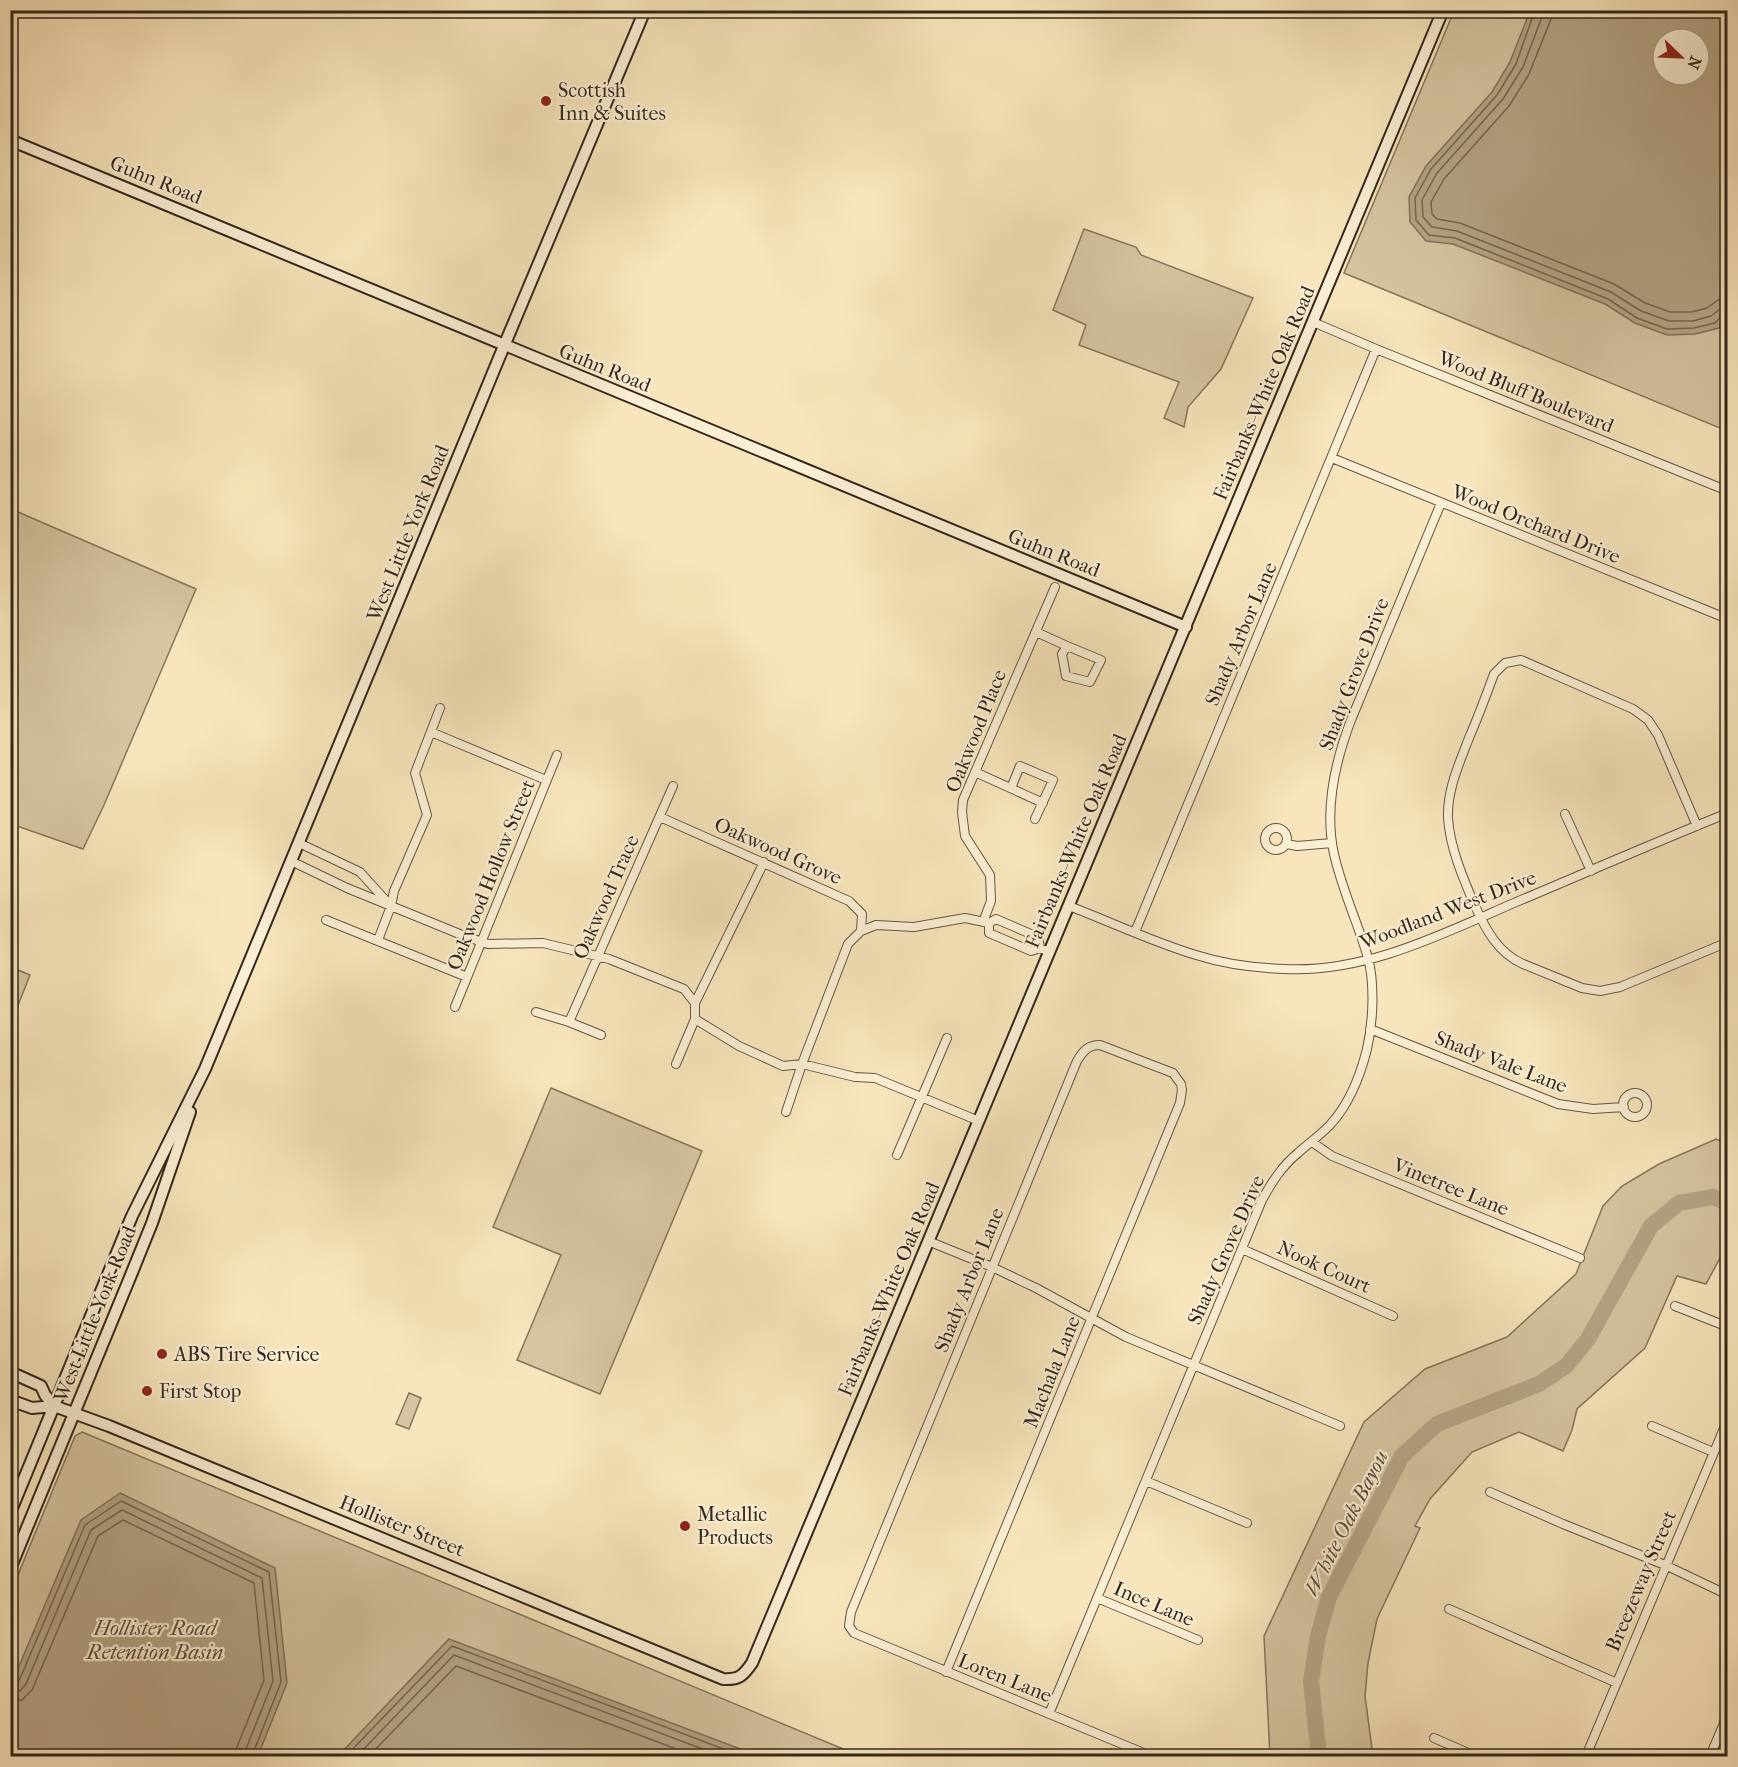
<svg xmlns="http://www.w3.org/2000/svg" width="1738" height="1767" viewBox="0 0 1738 1767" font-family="'IM FELL French Canon',serif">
	<rect width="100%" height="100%" fill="#f8e5bb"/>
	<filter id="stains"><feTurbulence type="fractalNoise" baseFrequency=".00333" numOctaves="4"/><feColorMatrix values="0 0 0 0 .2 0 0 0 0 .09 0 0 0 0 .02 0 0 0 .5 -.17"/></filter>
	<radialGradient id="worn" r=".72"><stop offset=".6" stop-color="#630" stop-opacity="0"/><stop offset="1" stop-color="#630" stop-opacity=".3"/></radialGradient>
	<path fill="#d6c5a0" stroke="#84765e" stroke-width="1.5" fill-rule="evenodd" d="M1454,11H1727V431L1344,273ZM1663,39H1699V75H1663Z
		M1084,229L1136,247L1141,255L1253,298L1221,369L1188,407L1184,427L1164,418L1179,382L1079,345L1086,325L1053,310Z
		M11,509L196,589L104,805L83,849L11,824Z
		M11,967L30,975L11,1023Z
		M551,1088L702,1151L600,1394L517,1360L561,1255L493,1227Z
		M1716,1139L1727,1144V1245L1706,1284L1677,1276L1645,1348L1577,1409L1572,1430L1563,1451L1519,1432L1472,1452L1430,1499L1415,1526L1420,1528L1377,1619L1368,1663L1365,1696L1373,1756H1270L1264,1636L1364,1422L1425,1369L1507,1337L1576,1274L1603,1206L1622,1186L1659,1164Z
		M409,1393L421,1398L409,1429L396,1424Z
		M82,1432L860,1756H11V1592L75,1436Z"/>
	<path fill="#b5a485" stroke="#81725b" stroke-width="1.5" fill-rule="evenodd" d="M1530,11H1727L1728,319L1719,328L1695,334L1667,335L1635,323L1605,304L1453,244L1426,241L1410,222L1409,197L1426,166L1492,92L1510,62ZM1663,39H1699V75H1663Z
		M120,1493L275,1568L287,1683L258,1756H11V1685L81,1520Z
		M449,1639L759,1756H338Z"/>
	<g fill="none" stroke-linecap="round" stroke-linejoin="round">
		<path stroke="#746650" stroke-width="1.5" d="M1535,10L1516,64L1497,95L1431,169L1415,198L1416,220L1429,235L1455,238L1608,299L1637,318L1667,329L1694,328L1715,323L1722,316L1728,315
			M1543,10L1542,17L1523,67L1503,99L1437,173L1422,200L1423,217L1432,227L1457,231L1611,292L1641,311L1669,321H1693L1711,316L1720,309L1728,308
			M1552,10L1551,19L1529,74L1509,106L1444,179L1431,202L1432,214L1437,219L1460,223L1614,284L1645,303L1670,312H1692L1707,308L1718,300L1728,299
			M10,1685H15L19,1681L85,1525L121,1501L269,1572L281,1682L252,1756
			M10,1693L20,1691L26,1684L91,1530L122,1510L262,1578L273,1681L246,1749L245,1756
			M10,1702L22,1700L32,1690L98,1536L123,1520L254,1583L264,1680L237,1747L236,1756
			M346,1756L452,1646L742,1756
			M357,1756L454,1655L721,1756
			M369,1756L456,1666L695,1756"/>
		<path stroke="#b5a485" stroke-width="16" d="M1319,1756L1311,1682L1318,1636L1329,1597L1402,1456L1437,1424L1539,1384L1566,1366L1588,1339L1651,1226L1679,1203L1713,1197L1728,1203"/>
		<g stroke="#645643" stroke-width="10">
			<path id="street" d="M1313,322L1376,349L1728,491
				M1332,458L1728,619
				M1036,632L1067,646
				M1067,646L1101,660L1090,682L1066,676L1062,654Z
				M431,732L546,780
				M975,772L1043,803
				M1011,788L1020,766L1053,780L1035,819
				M1565,814L1591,871
				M660,817L849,901L862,914L861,931
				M1697,826L1658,735L1648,720L1633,709L1521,660L1505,663L1494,674C1486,696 1478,717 1469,738C1459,764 1447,790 1448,818C1450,848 1463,878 1475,906C1486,930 1498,953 1523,964L1582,988L1600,991L1620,987L1728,942
				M1265 839a11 11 0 1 1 22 0a11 11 0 1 1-22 0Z
				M299,843L360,872L388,903
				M1287,844L1297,846L1332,843
				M291,861L347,888L462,935L488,944L543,943L609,959L684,989L695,1003
				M1069,906C1111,922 1153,942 1196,955C1224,964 1256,968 1285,969C1366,973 1442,934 1514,903C1585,873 1656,842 1728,813
				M326,920L467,977
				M983,922L991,901L990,875L965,836L962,812L963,800L1055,587
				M989,923V933L1031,951L1040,948L1045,950
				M1135,932L1376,349
				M378,940L391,906L394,891L427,815L415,773L440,708
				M455,1007L557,755
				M536,1012L569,1022L601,1035
				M695,1019L739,1046L783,1066L802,1064L855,1077L875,1078L979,1121
				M569,1022L673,786
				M1370,1029L1558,1104L1593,1109L1624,1107
				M676,1064L695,1019V1003L764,862
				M1623 1105a12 12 0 1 1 24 0a12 12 0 1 1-24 0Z
				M786,1112L802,1064L848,944L861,931L876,925L914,927L965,918L989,923L996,919L1038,937L1040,948
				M1312,1142L1332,1156L1580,1258
				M897,1155L947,1038
				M928,1241L992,1267L1036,1288L1126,1337L1340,1426
				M1242,1249L1393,1316
				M1675,1306L1728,1327
				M1652,1426L1713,1452
				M1146,1481L1247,1523
				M1490,1492L1563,1524L1665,1565L1728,1595
				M1097,1598L1198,1640
				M1449,1609L1617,1683
				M946,1672L1180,1103L1182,1090L1181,1084L1173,1073L1100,1045C1088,1045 1083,1051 1077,1061L851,1612L849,1626L854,1633L1151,1756
				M1049,1714L1262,1200C1272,1182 1282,1166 1298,1153C1308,1144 1319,1136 1329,1126C1349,1105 1360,1077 1367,1049C1373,1023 1375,984 1368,958C1358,923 1342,890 1334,854C1324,809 1335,762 1351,720L1441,503
				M1434,1738L1475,1756
				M1586,1756L1728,1419
				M1710,1756L1728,1714"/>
		</g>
		<g stroke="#32271b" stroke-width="14">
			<path id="secondary" d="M10,140L1186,627
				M10,1372L41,1386L45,1395L54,1406
				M10,1400L32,1408L54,1406L109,1426L723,1679C739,1680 743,1676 752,1663L1443,10
				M10,1513L132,1216L205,1069L504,346L645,10
				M10,1569L133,1270L152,1223L190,1112"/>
		</g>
		<use href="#street" stroke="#faeed3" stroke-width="8"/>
		<use href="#secondary" stroke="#faeed3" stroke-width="10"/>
	</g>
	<g fill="#8f2418" stroke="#faeed3" stroke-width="2">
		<circle cx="546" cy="101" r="6"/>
		<circle cx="162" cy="1354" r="6"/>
		<circle cx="147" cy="1391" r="6"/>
		<circle cx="685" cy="1526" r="6"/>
	</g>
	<g text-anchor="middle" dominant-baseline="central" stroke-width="4.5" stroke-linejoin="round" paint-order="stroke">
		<g font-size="20" fill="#32271b" stroke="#faeed3" text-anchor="start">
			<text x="558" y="90">Scottish<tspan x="558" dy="23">Inn &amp; Suites</tspan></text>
			<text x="174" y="1354">ABS Tire Service</text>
			<text x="159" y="1391">First Stop</text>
			<text x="697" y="1514">Metallic<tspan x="697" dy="23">Products</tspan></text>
		</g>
		<g font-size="20" fill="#32271b" stroke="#faeed3">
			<text transform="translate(156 180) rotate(22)">Guhn Road</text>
			<text transform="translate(605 368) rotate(22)">Guhn Road</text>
			<text transform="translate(1526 392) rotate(22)">Wood Bluff Boulevard</text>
			<text transform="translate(1264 393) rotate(-67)">Fairbanks-White Oak Road</text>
			<text transform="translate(1536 524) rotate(22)">Wood Orchard Drive</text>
			<text transform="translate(408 533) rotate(-68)">West Little York Road</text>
			<text transform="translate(1054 553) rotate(22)">Guhn Road</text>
			<text transform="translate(1241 634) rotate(-67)">Shady Arbor Lane</text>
			<text transform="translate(1354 674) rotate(-69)">Shady Grove Drive</text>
			<text transform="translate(976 731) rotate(-68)">Oakwood Place</text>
			<text transform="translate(1076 841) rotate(-67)">Fairbanks-White Oak Road</text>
			<text transform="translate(778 851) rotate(24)">Oakwood Grove</text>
			<text transform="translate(491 875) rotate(-68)">Oakwood Hollow Street</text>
			<text transform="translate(606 897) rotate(-66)">Oakwood Trace</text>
			<text transform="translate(1448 910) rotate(-21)">Woodland West Drive</text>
			<text transform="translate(1501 1062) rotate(21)">Shady Vale Lane</text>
			<text transform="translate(1451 1187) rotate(22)">Vinetree Lane</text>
			<text transform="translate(1226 1250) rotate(-66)">Shady Grove Drive</text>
			<text transform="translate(1324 1267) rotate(24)">Nook Court</text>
			<text transform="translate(969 1280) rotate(-68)">Shady Arbor Lane</text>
			<text transform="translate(889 1289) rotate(-67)">Fairbanks-White Oak Road</text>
			<text transform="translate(95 1314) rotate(-68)">West Little York Road</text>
			<text transform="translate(1052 1372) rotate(-68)">Machala Lane</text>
			<text transform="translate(402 1526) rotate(22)">Hollister Street</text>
			<text transform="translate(1641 1581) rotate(-67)">Breezeway Street</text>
			<text transform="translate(1154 1604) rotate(23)">Ince Lane</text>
			<text transform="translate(1005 1678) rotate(22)">Loren Lane</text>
		</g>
		<g font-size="21" font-style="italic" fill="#594c3b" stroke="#faeed3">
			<text transform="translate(1346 1523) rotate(-63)">White Oak Bayou</text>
			<text x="155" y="1628">Hollister Road<tspan x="155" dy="24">Retention Basin</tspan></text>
		</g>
	</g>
	<rect width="1738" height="1767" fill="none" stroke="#f8e5bb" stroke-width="36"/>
	<rect x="12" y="12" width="1714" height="1743" fill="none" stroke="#32271b" stroke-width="3"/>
	<rect x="18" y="18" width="1702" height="1731" fill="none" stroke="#32271b" stroke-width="1.5"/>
	<g transform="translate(1681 57) rotate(113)"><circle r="28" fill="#faeed3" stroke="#aa9e89" stroke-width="1.5"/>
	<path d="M0-4.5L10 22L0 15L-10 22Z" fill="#8f2418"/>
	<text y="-9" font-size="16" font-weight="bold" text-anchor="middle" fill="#32271b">N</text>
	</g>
	<rect width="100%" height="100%" filter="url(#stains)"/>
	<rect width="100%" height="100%" fill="url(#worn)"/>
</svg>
